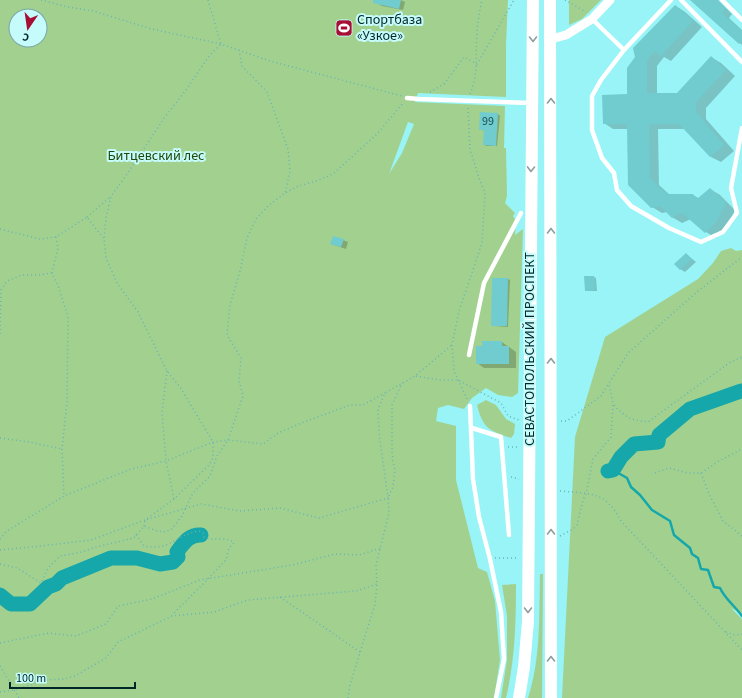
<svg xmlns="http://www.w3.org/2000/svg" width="742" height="698" viewBox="0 0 742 698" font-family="'Source Sans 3',sans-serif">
	<rect width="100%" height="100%" fill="#98f4f6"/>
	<path fill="#a2d18f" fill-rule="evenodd" d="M0,0H508L506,44V97L418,93L415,102L505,106L504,148H506L507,196L505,203L515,213L513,216L516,221L515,235L523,229L518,393L512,397L498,395L486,388L472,398L464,409L448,405L438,408L436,421L456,426V480L478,568L487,572L495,601L500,660L494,698H0ZM16,16H40V40H16ZM408,122L414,124L402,153L389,174Z
		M569,0H601L582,19L569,25Z
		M731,248L736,251L742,250V614L731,608L742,619V698H562L575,437L605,337L698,279L713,263L721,251Z
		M486,400L496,405L506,419L515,424L514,434L511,438C490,431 483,429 477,405Z
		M540,574H543L542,698H528C541,658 539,615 540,574Z
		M516,584C516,623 515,661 506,698H501L507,660V616L502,585Z"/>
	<path fill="#0003" d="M378,0H401L405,2L403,10L382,6L377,3Z
		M696,0H718L732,14L729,18L742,30V45L694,2Z
		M676,6L685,12L702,27L671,61L664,57L657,66V94H678L711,57L721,63L735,76L706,108V119L734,151L721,162L711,157L685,129H658L659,185L670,195H693L700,199L710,189L720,195L735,210L727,227L716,238L706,232L691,219L682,223L672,217L667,212L662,213L652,207L628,129H613L604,123L628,95Z
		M498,114L500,116L497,146H486L484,144L485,131L480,129Z
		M343,240L348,242L346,249L331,244Z
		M686,254L696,262L685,272L680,269Z
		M594,277L596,278L597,291H588L586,290Z
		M508,279L510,280L508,327L494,326L492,325Z
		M502,342L516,352V368H484L477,363Z"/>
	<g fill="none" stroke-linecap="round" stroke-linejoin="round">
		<path stroke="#15a7aa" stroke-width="2.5" d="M613,470L627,478L631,487L640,495L652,510L670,521L674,535L690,548L692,554L698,558L701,569L708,570L714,587L720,588C725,599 735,606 742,616"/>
		<path stroke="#15a7aa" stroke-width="15" d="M608,471L613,470L621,457L634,444L658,442L659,435L690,409L741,391H742
			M0,595L11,604H30L48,587L56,584L62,578L111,558H137L160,564L173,562L178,557L177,552C183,544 189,534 201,535"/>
	</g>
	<path fill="#70ccce" d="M373,0H401L399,9L373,3Z
		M690,0H717L726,9L722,13L742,31V41L739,44Z
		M675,5L693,21L661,56L655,51L647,60V93H677L711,56L726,70L696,102V112L724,145L710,157L679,124H649L650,178L667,194H693L697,199L710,188L726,203L717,221L705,233L682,213L672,218L660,206L651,208L628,185L627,124H603L602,95L627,94V68L635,57L633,48Z
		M480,112L498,113L496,146L483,145L484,130H479Z
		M333,236L344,239L341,247L330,244Z
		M686,253L692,259L680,270L674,264Z
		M584,276H594L595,290L585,291Z
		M492,278H508L507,326H491Z
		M482,341H502V346H509V364H476V346H482Z"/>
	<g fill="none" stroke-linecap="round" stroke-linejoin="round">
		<path stroke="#68b4b5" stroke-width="1.5" stroke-dasharray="1 3" stroke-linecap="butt" d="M41,0L68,7L93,11L152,29L221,44L270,61L402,96
			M208,0L221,44
			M565,0L586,12
			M239,50L242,66L267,92L288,149L290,171L285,193
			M430,92L444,84L464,57L477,64L514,0
			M470,94C479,72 475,56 477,34C477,22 480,11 482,0
			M468,108L470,149L479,178L485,193L482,243L459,311L452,345L454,371L468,401
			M87,217L110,197
			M0,229L40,239L56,237L87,217L103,238
			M56,237L58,248L52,273L59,288L68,317L67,402L62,449L64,495
			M0,334L1,290L7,281L22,275H39L52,273
			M167,371L162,412L166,461L174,499
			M416,376L439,380H458L501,403L508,416L519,420
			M614,405C626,418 631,420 648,422L729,363L742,357
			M561,421H567L601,396L628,353L698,291L742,257
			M0,438L29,442L62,449
			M508,447H519
			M655,473L669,468L688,473H701L719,461L742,449
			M701,473L709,494L723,521L742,536
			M511,477L519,479
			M560,491C592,494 605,491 621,521L742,650
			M144,526L145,520L201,504L240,511L280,508L319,518L388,498L379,433L378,409L385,393L415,376L452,345
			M136,535L144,546C171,551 175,535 199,531L203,533L204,537C214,542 225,535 234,543L229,548L226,560L218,568L209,578L172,615
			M560,536L573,529L577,525L583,500L586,494L593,459L611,437L613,404L609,383
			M0,539L7,531L64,496L131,469L166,461L213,442L228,440L263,444L278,433L304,422L350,405H363L385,393
			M0,550L41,546L91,540L145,520L174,499L210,464L213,457V442L180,387L167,371L138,312L117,283L106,258L104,239L106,218L111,196L123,180L165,117L186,90L209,56L221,44
			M495,558H518
			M0,564L17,568L41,583L48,568L60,556L82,552L96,547L134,538L144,526L157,531L165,532L172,529L182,516L193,493L210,476L217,456L228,440L243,396L239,381L241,358L227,335L230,305L240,271L247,238L256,219L268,206L285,193L296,187L319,180L333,174L377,134L403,103
			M280,597L360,652
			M726,632L735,635L742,634
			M0,643L49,633L76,636L106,624L118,606L152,599L200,580L292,565L335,554L359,555L381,548
			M0,666L19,698
			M0,692L14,690L46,680L64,679L75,676L106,658L118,642L172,616L214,612L248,600L356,591L377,584
			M348,698L350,685L375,604L377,584L376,565L389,513L388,498L393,487L394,478L395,470L393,462L392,452V405L402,383"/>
		<path stroke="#fff" stroke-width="4.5" d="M681,0L742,62
			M722,0L742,20
			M592,19L624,50L601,80L592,96V130L602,158L614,173L617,190L631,206L669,228L701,242L723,232L737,213L731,188L742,128
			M624,50L671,0
			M407,98L419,99L531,103
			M469,355L484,283L521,213
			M470,406L473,479L479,517L490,559L501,612L504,659L496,698
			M472,428L501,437L509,535"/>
		<path stroke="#fff" stroke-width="9" d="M551,39L566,35L592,19L610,0"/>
		<path stroke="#fff" stroke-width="12" d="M550,0L551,698
			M519,698L524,667L528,621L533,0"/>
	</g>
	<defs><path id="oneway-chevron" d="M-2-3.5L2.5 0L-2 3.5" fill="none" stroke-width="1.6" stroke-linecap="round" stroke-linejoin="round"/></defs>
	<g stroke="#8c9e9e">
		<use href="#oneway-chevron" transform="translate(533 39) rotate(90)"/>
		<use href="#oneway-chevron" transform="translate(551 101) rotate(-90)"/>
		<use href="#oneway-chevron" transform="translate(531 169) rotate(91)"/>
		<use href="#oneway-chevron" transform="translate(551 231) rotate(-90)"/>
		<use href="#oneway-chevron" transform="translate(551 361) rotate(-90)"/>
		<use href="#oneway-chevron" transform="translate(551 532) rotate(-90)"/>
		<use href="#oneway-chevron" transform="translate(528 610) rotate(90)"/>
		<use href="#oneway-chevron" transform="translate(551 659) rotate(-90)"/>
	</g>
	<defs>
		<g id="stadium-square" transform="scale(0.9)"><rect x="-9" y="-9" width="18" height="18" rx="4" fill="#a70e34" stroke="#c6fbfb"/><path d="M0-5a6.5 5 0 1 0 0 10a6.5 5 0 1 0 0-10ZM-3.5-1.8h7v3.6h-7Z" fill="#fff"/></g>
	</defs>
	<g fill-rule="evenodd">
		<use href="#stadium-square" x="344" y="28"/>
	</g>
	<g text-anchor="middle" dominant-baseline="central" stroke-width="4" stroke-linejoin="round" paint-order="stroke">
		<g font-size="12" fill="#1c5052">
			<text x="488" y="121">99</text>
		</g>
		<g font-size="14" fill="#002728" stroke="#c6fbfb" text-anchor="start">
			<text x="357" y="20">Спортбаза<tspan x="357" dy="16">«Узкое»</tspan></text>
		</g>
		<g font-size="14" fill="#1f4708" stroke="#c6fbfb">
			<text x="156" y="156">Битцевский лес</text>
		</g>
		<g font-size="14" fill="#002728" stroke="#c6fbfb">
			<text transform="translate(530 349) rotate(-90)">СЕВАСТОПОЛЬСКИЙ ПРОСПЕКТ</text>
		</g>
	</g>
	<g transform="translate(28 28) rotate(193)"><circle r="19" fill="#c6fbfb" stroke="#77a6a7"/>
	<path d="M0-3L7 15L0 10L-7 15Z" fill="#a70e34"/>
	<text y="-6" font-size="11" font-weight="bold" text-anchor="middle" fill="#002728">С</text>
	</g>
	<path d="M10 682v6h125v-6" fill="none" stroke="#002728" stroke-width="2"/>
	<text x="16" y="682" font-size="12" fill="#002728" stroke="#c6fbfb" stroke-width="3" paint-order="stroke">100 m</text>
</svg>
